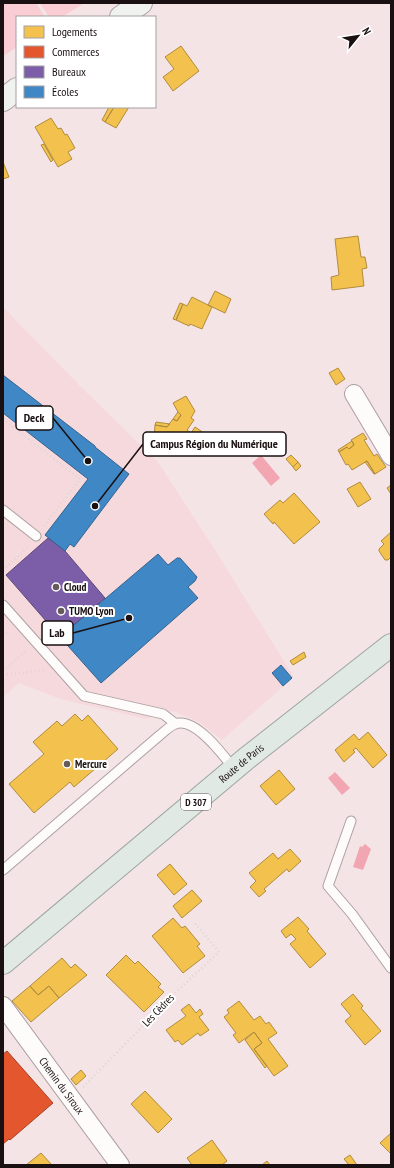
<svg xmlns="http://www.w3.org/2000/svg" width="394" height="1168" viewBox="0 0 394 1168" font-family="'PT Sans Narrow',sans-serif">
	<rect width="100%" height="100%" fill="#f5e4e6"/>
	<path fill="#f6d9dd" d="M3,307L80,386L158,462L215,550L294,677L222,740L199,722L173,711L146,719L60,699L19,683L3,697Z"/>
	<path fill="#f9cdd3" d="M6,3H36L45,17H17V47L3,56V5Z
		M40,3H82L83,4L62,17H49Z"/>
	<path fill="#f1a6b2" d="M261,455L280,478L271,486L252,463Z
		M335,772L350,788L342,795L328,778Z
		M365,844L371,849L363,870L353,867L360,846L362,847Z"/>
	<path fill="#f2c14e" stroke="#b18c3c" d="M181,46L199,71L173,91L163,77L174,69L165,57Z
		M109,107H114L105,122L102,120Z
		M114,107H129L116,128L105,122Z
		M51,118L58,129L61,128L65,135L67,134L75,148L68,152L72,159L58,167L35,127Z
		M44,144L53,160L51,162L41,145Z
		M3,162L9,177L3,179Z
		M358,236L361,257H365L367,268L362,269L364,286L332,290L331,277L339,275L335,239Z
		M215,291L231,299L225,313L208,305Z
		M192,297L212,307L202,329L190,324L189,326L176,320L183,304L187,306Z
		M180,303L183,304L176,320L173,319Z
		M338,368L345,379L336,385L329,373Z
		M186,396L195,411L191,418L194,420L187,430L191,433L195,427L204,433L193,449L185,443L181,448L174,444L173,446L165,439H154L155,425L167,427L173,419L177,421L181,415L178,412L173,403Z
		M178,412L181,415L177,421L173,419Z
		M156,422L170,424L167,427L155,425Z
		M363,433L367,439L364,440L374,456L377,454L386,467L375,474L367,461L352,470L348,464L346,465L339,452L347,447L349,449L354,445L351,440Z
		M352,441L354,445L349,449L347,447L339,452L338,450Z
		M291,455L298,462L293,467L286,459Z
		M367,461L375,474H374L365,462Z
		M298,462L301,466L296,471L293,467Z
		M360,482L371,499L358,507L347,489Z
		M391,485V494L387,488Z
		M294,493L320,522L294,544L274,522L273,524L264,514L280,500L283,503Z
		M391,532V557L388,560H385L379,551V549L384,544L381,541Z
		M304,652L306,657L293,665L290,661Z
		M75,714L82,721L88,715L118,749L74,787L70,782L34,813L9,784L44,754L33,742L57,721L62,726Z
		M368,732L387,755L373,768L356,748L353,750L355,752L344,762L335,750L354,734L359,740Z
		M279,770L295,789L276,805L260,786Z
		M290,849L301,861L289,872L287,869L264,889L266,891L259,897L250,887L256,881L249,873L273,853L278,859Z
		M170,864L187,884L174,895L157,875Z
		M192,890L202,901L182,918L173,906Z
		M298,917L309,929L307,931L326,954L310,968L290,944L296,939L291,934L286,938L281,931Z
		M173,918L182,928L185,926L200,944L197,946L205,956L183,973L152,936Z
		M126,955L135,964L138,961L161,984L158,987L164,992L144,1012L106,975Z
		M62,958L71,968L75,964L87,975L59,998L49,986L38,995L30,986Z
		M30,986L38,995L49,986L59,998L31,1022L12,1001Z
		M353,994L363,1006L361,1008L381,1031L365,1045L345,1021L351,1016L341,1004Z
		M239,1001L254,1020L260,1016L266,1024L269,1022L277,1033L268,1039L288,1066L274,1076L254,1049L262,1043L254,1032L239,1043L233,1035L236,1033L224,1017L229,1013L227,1010Z
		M189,1004L196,1013L200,1009L203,1014L199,1017L209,1030L200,1036L198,1033L182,1045L178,1040L175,1042L166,1030L186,1016L181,1010Z
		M254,1032L262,1043L254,1049L267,1066L265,1068L245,1040Z
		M81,1070L86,1076L76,1085L71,1079Z
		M145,1091L172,1119L158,1133L131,1104Z
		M391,1133V1152L390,1153L380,1143Z
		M212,1140L227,1161L222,1165H192L187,1158Z
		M41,1153L52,1165H26Z
		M350,1155L357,1165H349L344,1159Z
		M267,1161L270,1165H262Z"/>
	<path fill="#e4572e" stroke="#a74226" d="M7,1051L53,1103L10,1140L9,1139L3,1144V1054Z"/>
	<path fill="#7b5ea7" stroke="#5e477a" d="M48,538L65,551L105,598L60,637L6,575Z"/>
	<path fill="#3f88c5" stroke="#34648f" d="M3,375L95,446V447L129,474L74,547L70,544L65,551L45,535L88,479L3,413Z
		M158,554L168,565L177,558H180L197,577L195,581L188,587L198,598L101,683L60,637Z
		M281,665L292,678L283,686L272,673Z"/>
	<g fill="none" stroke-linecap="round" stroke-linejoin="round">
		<g stroke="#ada0a2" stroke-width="11">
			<path id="lane" d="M3,510L36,536
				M3,605L84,696L163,714L176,724
				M351,821L328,886L352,914L391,968
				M3,870L160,735C165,731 170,726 175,724C195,716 224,756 234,769"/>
		</g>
		<g stroke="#ada0a2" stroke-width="20">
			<g id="street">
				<path d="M354,394L391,456"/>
				<path id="s1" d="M3,1006L120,1165"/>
			</g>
		</g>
		<g stroke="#ada0a2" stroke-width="24">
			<path id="secondary" d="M121,17L141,3
				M3,100L17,89"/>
		</g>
		<g stroke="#9ba69e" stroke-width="24">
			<g id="primary">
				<path id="s2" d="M3,963L247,758L391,645"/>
			</g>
		</g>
		<path stroke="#dbd6d6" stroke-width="2.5" stroke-dasharray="1 3" stroke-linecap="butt" d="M3,419L80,479L44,526
			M3,570L21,554L28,546
			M3,636L9,631
			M3,671L27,650
			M3,675L45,670
			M83,1087L140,1029L148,1018L219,952L194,922"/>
		<use href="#lane" stroke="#fefbfb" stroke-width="9"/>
		<use href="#street" stroke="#fefbfb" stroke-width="18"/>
		<use href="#secondary" stroke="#eff2ef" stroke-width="22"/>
		<use href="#primary" stroke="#e1e9e4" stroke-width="22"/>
	</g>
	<g fill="#675a5c" stroke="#fff" stroke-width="1.5">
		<circle cx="56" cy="587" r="4"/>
		<circle cx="61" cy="611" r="4"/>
		<circle cx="67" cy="764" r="4"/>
	</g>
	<g text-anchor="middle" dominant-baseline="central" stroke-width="4" stroke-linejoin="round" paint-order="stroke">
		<rect fill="#fff" stroke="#5f5859" stroke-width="1" x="181" y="794" width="30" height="16" rx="3"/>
		<g font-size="10" font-weight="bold" fill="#1a1012">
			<text x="196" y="802">D 307</text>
		</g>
		<g font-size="11" font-weight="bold" fill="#1a1012" stroke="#fff" text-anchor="start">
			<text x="64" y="587">Cloud</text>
			<text x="69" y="611">TUMO Lyon</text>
			<text x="75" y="764">Mercure</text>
		</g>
		<g font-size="11" fill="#1a1012" stroke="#fff">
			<text stroke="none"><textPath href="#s2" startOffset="311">Route de Paris</textPath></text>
			<text transform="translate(158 1010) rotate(-46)">Les Cèdres</text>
			<text stroke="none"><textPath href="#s1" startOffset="99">Chemin du Siroux</textPath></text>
		</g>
	</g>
	<path fill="none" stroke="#1a1012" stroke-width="1.5" d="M88 461L53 418M95 506L143 444M129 618L73 633"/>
	<g fill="#1a1012" stroke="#fff" stroke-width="1.5">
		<circle cx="88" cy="461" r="4"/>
		<circle cx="95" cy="506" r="4"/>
		<circle cx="129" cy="618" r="4"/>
	</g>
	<g fill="#fff" stroke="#1a1012" stroke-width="1.5">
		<rect x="16" y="406" width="37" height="24" rx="4"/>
		<rect x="143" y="432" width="143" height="24" rx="4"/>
		<rect x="42" y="621" width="31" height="24" rx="4"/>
	</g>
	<g font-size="12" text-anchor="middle" font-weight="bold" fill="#1a1012">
		<text x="34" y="422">Deck</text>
		<text x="214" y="448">Campus Région du Numérique</text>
		<text x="57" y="637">Lab</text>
	</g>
	<rect width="394" height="1168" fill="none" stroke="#1a1012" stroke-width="8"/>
	<rect x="16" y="16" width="140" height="92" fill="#ffffff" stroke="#a39fa0"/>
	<rect x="24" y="26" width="20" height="12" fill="#f2c14e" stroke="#a39fa0"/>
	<text x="52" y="36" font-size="12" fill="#1a1012">Logements</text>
	<rect x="24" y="46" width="20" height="12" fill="#e4572e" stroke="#a39fa0"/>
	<text x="52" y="56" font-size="12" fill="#1a1012">Commerces</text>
	<rect x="24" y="66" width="20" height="12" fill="#7b5ea7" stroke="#a39fa0"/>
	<text x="52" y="76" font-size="12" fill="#1a1012">Bureaux</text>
	<rect x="24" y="86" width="20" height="12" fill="#3f88c5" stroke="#a39fa0"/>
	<text x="52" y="96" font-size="12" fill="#1a1012">Écoles</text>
	<g transform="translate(358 36) rotate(60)" stroke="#ffffff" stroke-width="3" paint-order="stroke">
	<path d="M0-3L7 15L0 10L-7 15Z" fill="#1a1012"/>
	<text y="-6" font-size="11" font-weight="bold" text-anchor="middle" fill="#1a1012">N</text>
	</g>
</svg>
